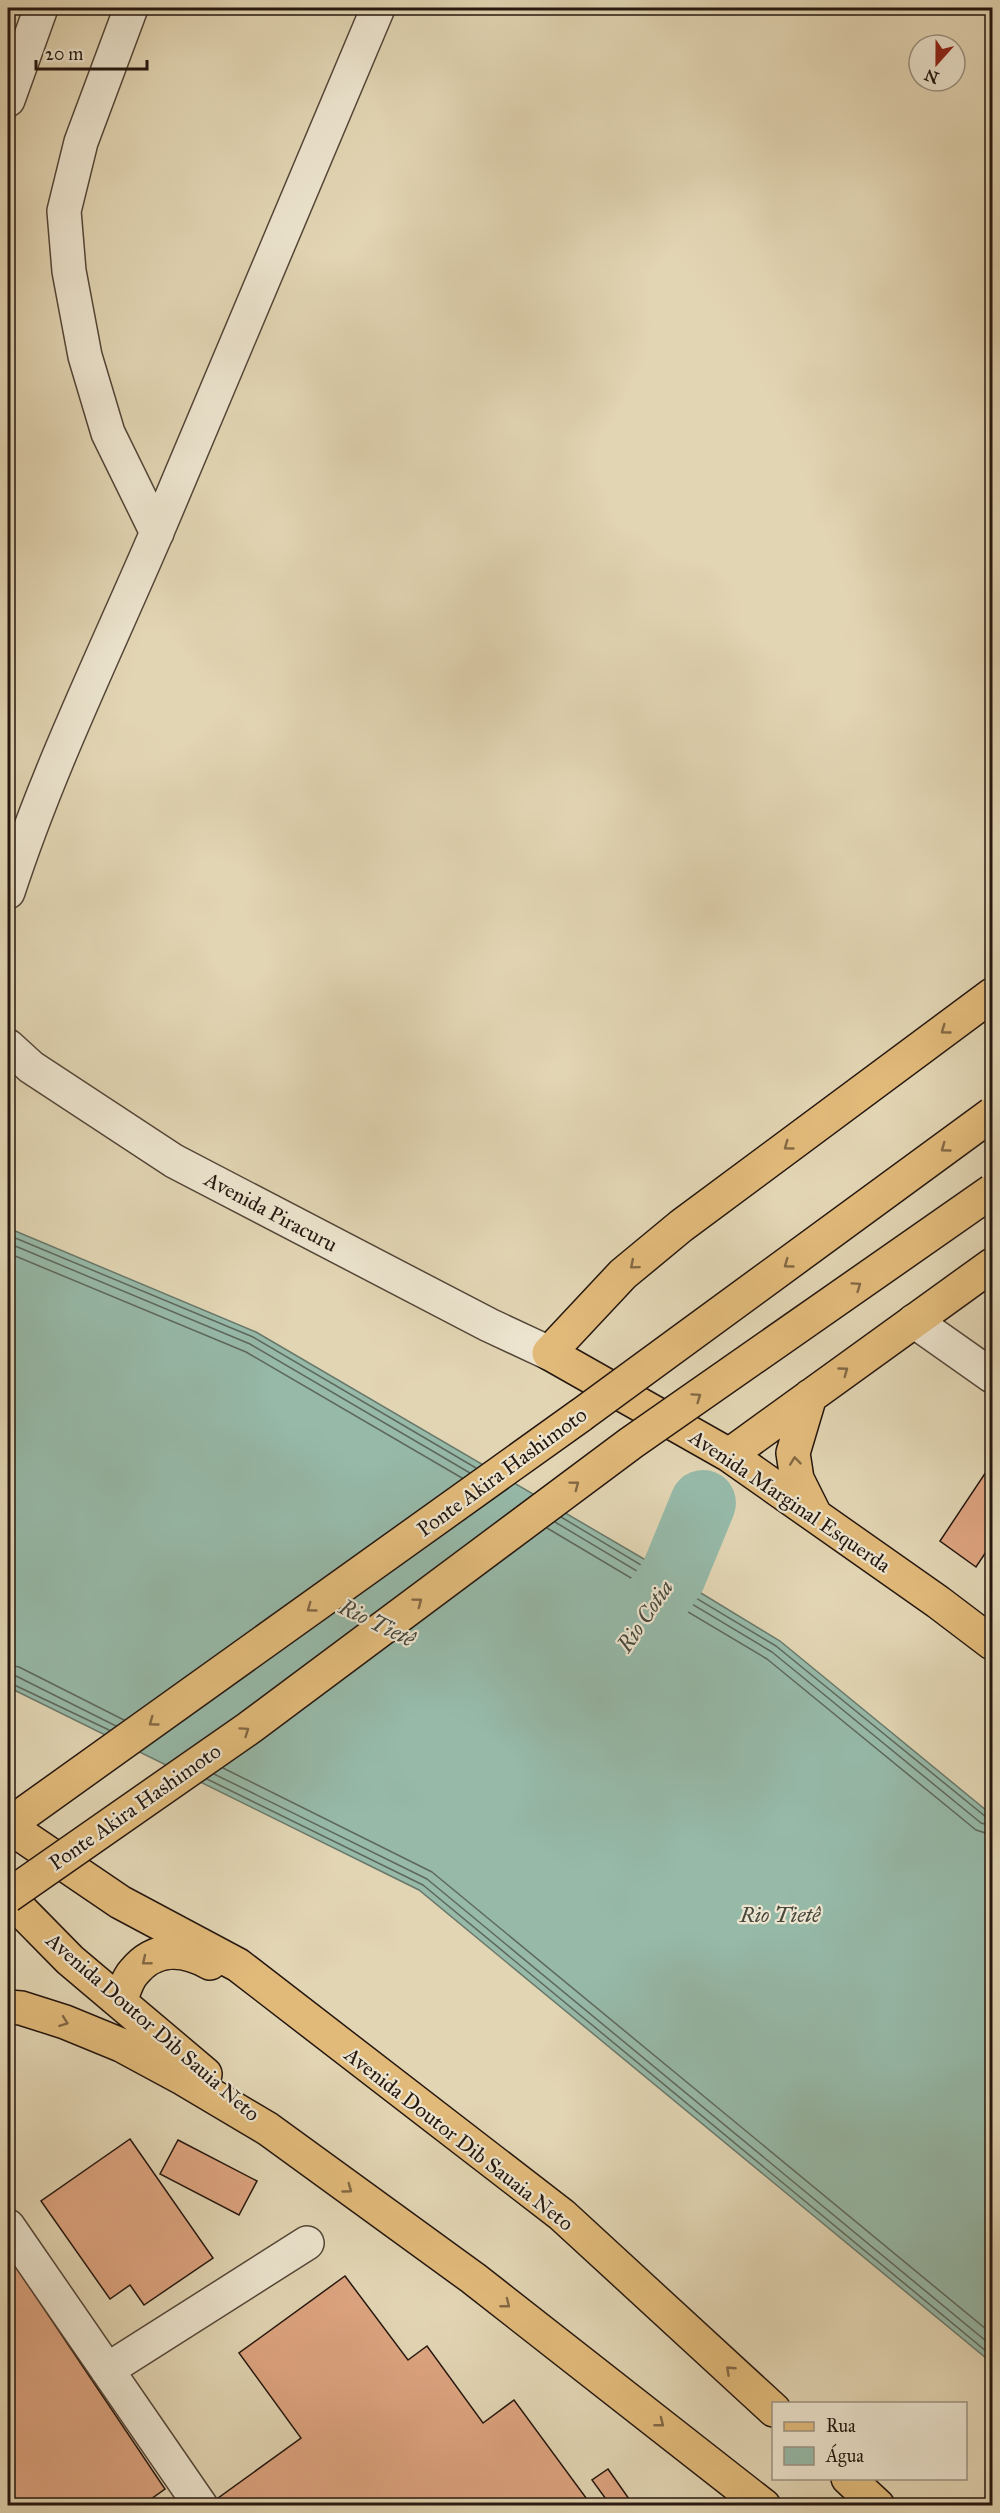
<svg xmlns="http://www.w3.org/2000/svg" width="1000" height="2513" viewBox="0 0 1000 2513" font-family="'IM FELL Great Primer',serif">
	<rect width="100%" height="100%" fill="#e2d5b3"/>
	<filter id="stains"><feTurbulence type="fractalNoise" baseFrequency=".00333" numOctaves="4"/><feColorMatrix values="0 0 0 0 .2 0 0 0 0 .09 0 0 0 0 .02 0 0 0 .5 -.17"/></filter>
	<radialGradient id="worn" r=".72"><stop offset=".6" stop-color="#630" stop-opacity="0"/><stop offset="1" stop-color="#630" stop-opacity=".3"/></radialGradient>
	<path fill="#96b9a8" stroke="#69786b" stroke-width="1.5" d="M8,1228L256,1332L673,1576L780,1641L992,1815V2363L419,1890L8,1687Z"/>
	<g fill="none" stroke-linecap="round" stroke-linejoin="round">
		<path stroke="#5e685c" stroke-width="1.5" d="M8,1235L253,1337L476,1468
			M8,1243L250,1344L470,1473
			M8,1253L246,1352L462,1478
			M561,1517L776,1646L986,1817L992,1819
			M555,1522L772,1652L981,1823L992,1826
			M547,1528L767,1659L976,1830L992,1835
			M8,1665L19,1667L124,1720
			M8,1674L16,1676L116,1726
			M8,1682L109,1730
			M223,1768L432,1872L992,2334
			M214,1774L427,1879L992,2346
			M207,1779L423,1885L992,2356"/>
		<path stroke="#96b9a8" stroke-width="66" d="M621,1651L673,1576L703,1503"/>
	</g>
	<path fill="#dda480" stroke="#25170f" stroke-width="1.5" d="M992,1463V1543L976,1567L940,1541Z
		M130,2139L213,2258L144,2305L130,2285L110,2299L41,2201Z
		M178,2140L257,2181L239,2215L160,2174Z
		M8,2255L165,2489L141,2506H11L8,2500Z
		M345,2276L408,2360L427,2346L483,2423L514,2400L592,2506H217L214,2501L301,2438L239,2353Z
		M608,2469L634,2506H611L592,2480Z"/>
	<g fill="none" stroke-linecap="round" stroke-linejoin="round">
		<g stroke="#544638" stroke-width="36">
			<path id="minor" d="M131,8L81,142L64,211L69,271L85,356L108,433L157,533
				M8,100L41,8
				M8,892C48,769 106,651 157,532C232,358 305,183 378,8
				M8,1046L31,1067L174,1161L489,1325L549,1353
				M914,1321L992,1376
				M8,2226L201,2506
				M107,2370L307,2243"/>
		</g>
		<g stroke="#25170f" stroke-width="36">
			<path id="major" d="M992,995L681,1226L623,1274L549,1353L729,1455L938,1602L992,1643
				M810,1396L793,1453L797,1479L814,1513
				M729,1455L992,1265
				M8,1825L581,1415
				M8,1826L120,1902L238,1965L562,2215L774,2410
				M8,1897L70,1960L205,2074
				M120,2001C124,1992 127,1979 134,1972C155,1946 183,1948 210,1963
				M8,2007L21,2008L65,2022L121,2045L184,2079L268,2129L473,2278L764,2506
				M848,2478L878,2506"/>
		</g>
		<use href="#minor" stroke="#ece4ce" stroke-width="33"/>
		<use href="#major" stroke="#e1ba7a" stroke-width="33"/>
		<g stroke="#25170f" stroke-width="36" stroke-linecap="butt">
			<path id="major-bridge" d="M581,1415L992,1114
				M8,1896L249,1728L631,1443L992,1191"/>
		</g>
		<use href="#major-bridge" stroke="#e1ba7a" stroke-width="33"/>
	</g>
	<defs><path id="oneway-chevron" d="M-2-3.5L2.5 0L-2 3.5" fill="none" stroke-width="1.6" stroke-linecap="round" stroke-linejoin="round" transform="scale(1.5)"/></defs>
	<g stroke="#836844">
		<use href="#oneway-chevron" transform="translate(945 1030) rotate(144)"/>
		<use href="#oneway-chevron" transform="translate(788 1146) rotate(144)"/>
		<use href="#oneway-chevron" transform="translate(945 1148) rotate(144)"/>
		<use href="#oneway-chevron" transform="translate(788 1264) rotate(144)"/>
		<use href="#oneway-chevron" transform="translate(634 1265) rotate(140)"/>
		<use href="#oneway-chevron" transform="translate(857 1286) rotate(-35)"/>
		<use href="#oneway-chevron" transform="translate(844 1371) rotate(-36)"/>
		<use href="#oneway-chevron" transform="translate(697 1397) rotate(-35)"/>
		<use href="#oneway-chevron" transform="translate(795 1461) rotate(-96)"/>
		<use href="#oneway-chevron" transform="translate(575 1485) rotate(-37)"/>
		<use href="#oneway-chevron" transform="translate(418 1602) rotate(-37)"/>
		<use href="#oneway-chevron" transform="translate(311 1608) rotate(144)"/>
		<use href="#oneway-chevron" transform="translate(153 1722) rotate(144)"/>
		<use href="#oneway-chevron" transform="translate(245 1731) rotate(-35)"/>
		<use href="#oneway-chevron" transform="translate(146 1961) rotate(141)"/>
		<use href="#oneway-chevron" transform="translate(64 2022) rotate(20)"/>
		<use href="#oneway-chevron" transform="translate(348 2189) rotate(36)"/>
		<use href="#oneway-chevron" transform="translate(506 2304) rotate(38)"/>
		<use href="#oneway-chevron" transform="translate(730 2370) rotate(-137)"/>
		<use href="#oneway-chevron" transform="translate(660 2423) rotate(38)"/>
	</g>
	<g text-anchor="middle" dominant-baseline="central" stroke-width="4.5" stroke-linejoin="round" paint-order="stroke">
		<g font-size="21" fill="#25170f" stroke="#ece4ce">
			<text transform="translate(271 1212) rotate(28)">Avenida Piracuru</text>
			<text transform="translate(502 1472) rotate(-36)">Ponte Akira Hashimoto</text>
			<text transform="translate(790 1501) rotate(34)">Avenida Marginal Esquerda</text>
			<text transform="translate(135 1807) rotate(-35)">Ponte Akira Hashimoto</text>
			<text transform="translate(153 2027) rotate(41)">Avenida Doutor Dib Sauia Neto</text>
			<text transform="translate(459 2139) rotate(38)">Avenida Doutor Dib Sauaia Neto</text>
		</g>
		<g font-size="22" font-style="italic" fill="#47483d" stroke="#ece4ce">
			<text transform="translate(645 1616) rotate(-56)">Rio Cotia</text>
			<text transform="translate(377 1623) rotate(26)">Rio Tietê</text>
			<text x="780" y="1914">Rio Tietê</text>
		</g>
	</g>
	<rect width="1000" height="2513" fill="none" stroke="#e2d5b3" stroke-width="30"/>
	<rect x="9" y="9" width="982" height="2495" fill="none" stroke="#25170f" stroke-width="3"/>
	<rect x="15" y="15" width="970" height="2483" fill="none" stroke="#25170f" stroke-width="1.5"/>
	<rect x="772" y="2402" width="195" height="78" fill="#ece4ce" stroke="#9c9282" stroke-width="1.5"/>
	<rect x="784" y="2422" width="30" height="9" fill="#e1ba7a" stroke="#9c9282" stroke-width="1.5"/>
	<text x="826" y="2432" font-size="18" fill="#25170f">Rua</text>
	<rect x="784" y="2447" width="30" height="18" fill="#96b9a8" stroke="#9c9282" stroke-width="1.5"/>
	<text x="826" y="2462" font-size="18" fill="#25170f">Água</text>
	<g transform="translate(937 63) rotate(201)"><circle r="28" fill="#ece4ce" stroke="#9c9282" stroke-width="1.5"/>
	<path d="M0-4.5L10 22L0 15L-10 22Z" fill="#8f2418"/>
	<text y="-9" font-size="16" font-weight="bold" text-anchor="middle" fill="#25170f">N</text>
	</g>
	<path d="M36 60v9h111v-9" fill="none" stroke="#25170f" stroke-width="3"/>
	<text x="45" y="60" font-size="18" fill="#25170f" stroke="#ece4ce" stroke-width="4.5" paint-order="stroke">20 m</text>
	<rect width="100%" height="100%" filter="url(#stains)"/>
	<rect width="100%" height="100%" fill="url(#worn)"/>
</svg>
